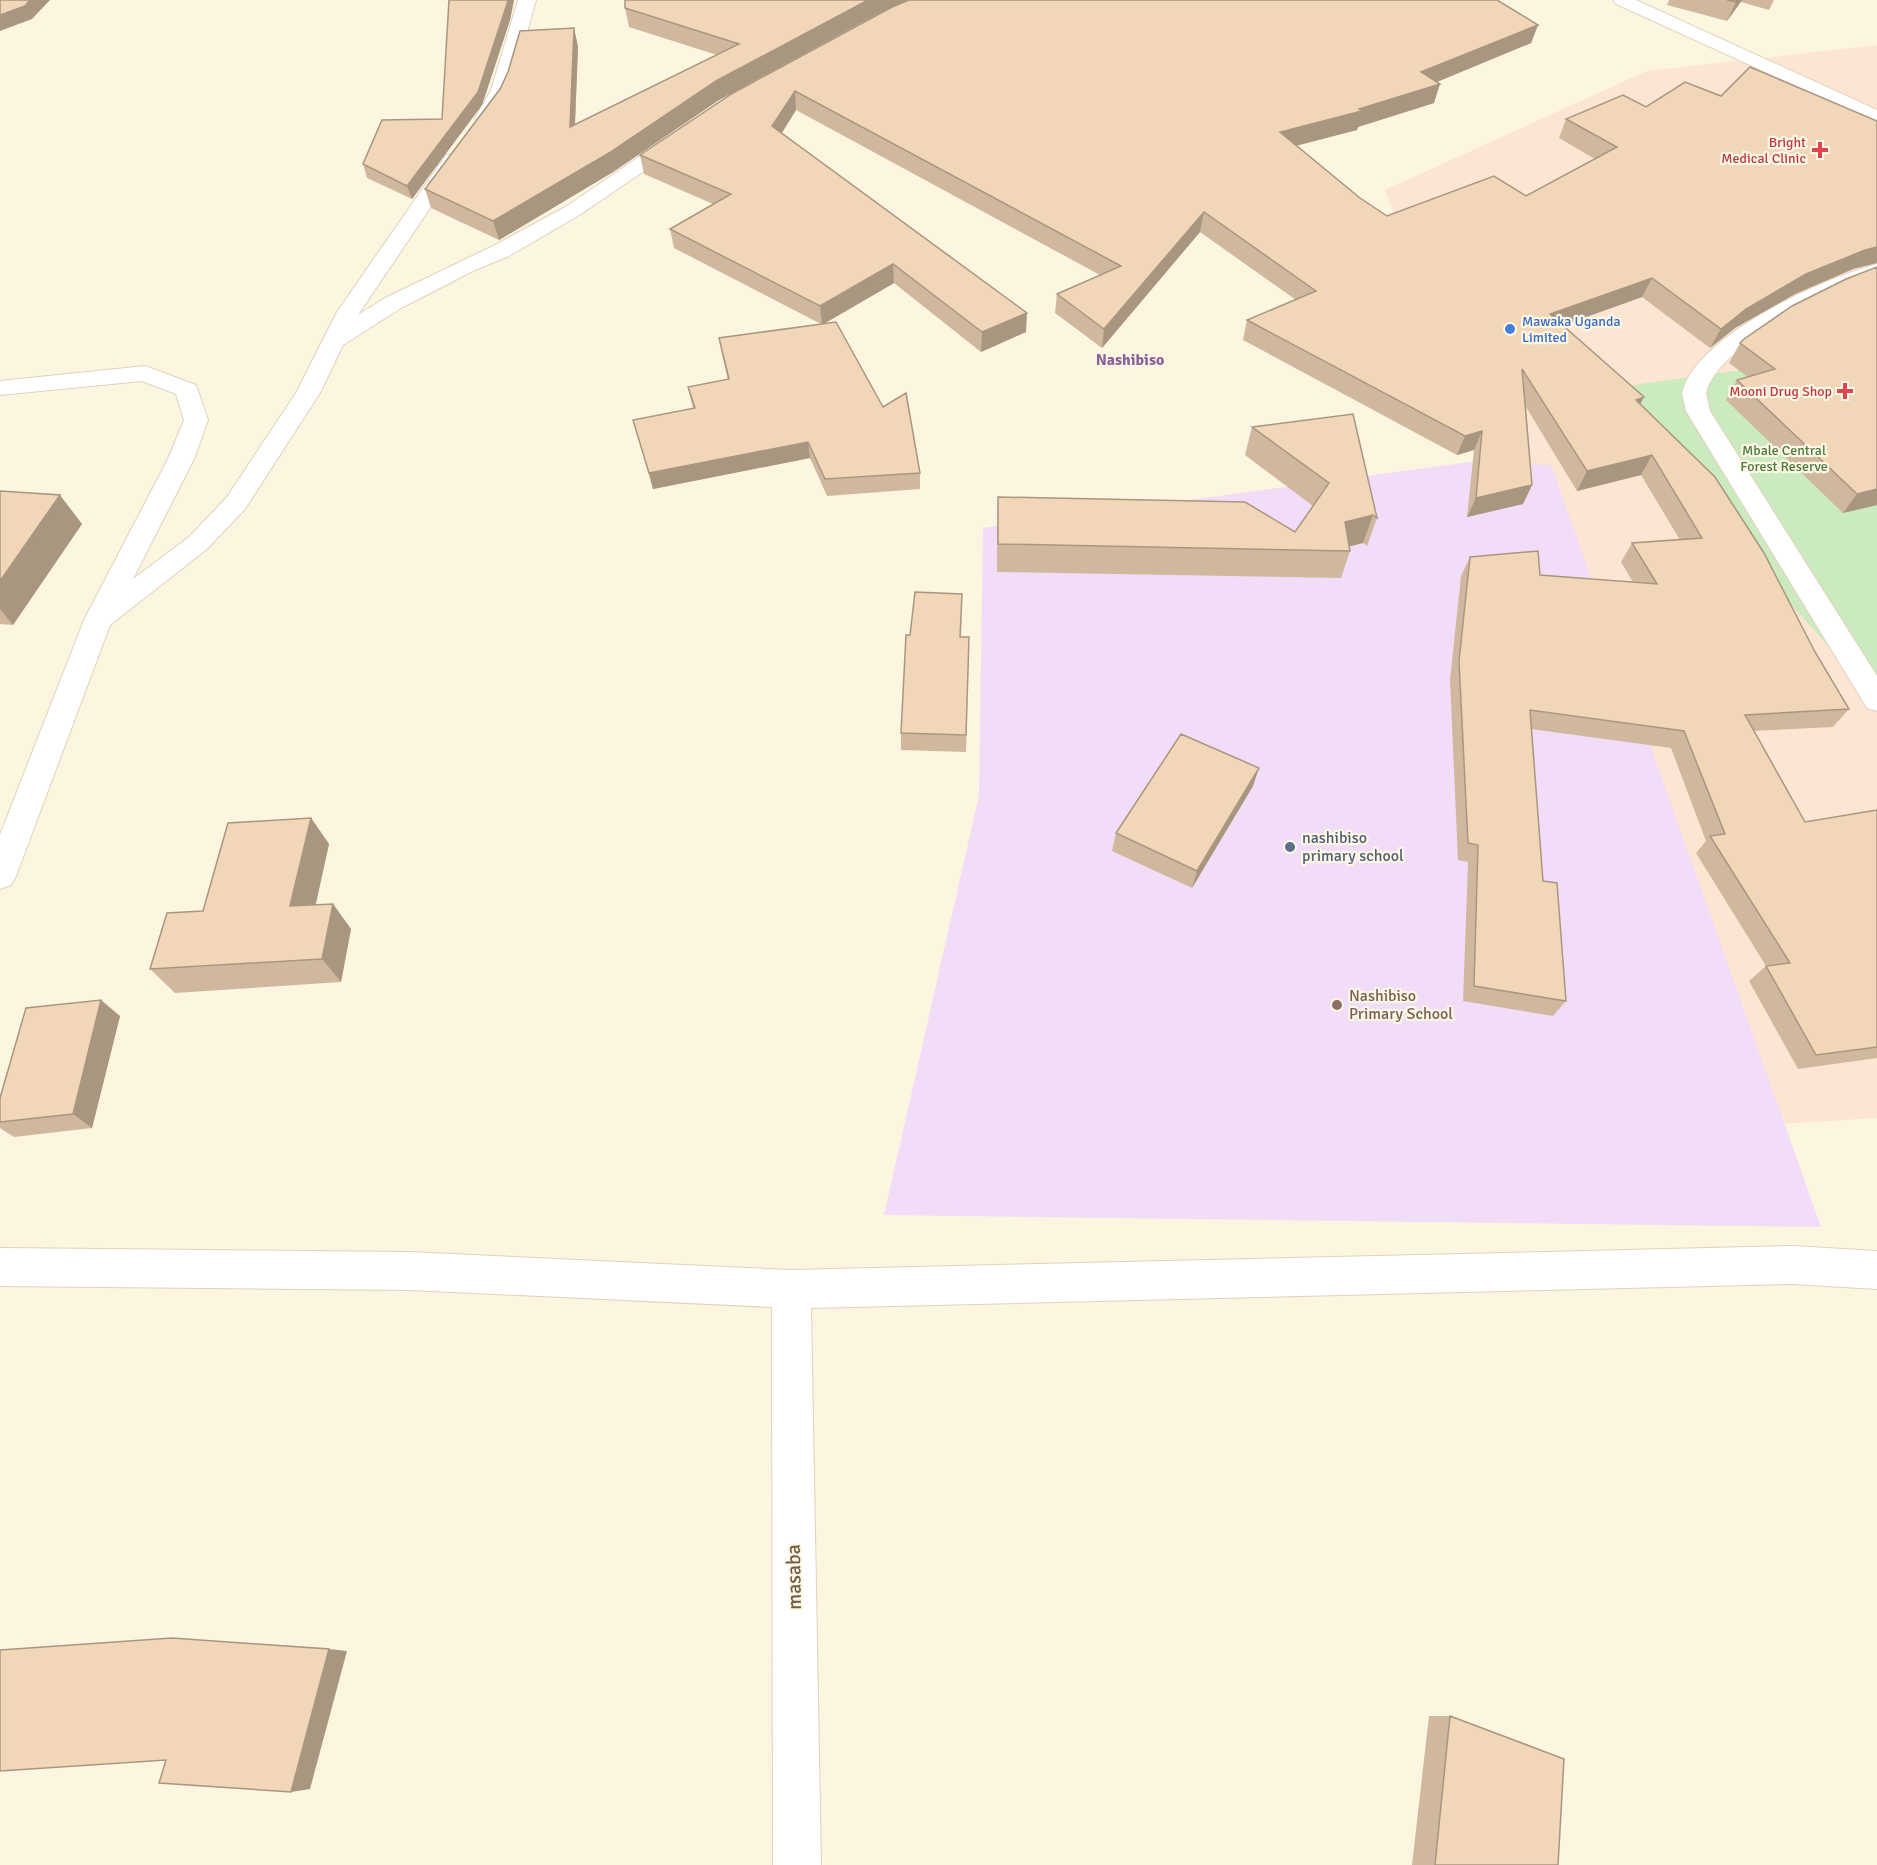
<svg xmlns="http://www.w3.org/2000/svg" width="1877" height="1865" viewBox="0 0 1877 1865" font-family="Signika,sans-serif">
	<rect width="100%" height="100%" fill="#fcf5e0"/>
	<path fill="#fde5d4" d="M1877,45V1118L1705,1129L1482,450L1385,190L1647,71Z"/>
	<path fill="#f2ddf8" d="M1470,462L1551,465L1821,1227L884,1215L979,795L983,528Z"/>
	<path fill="#cbeabf" d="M1877,351V700L1598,390Z"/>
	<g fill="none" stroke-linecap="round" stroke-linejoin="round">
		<g stroke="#e0d2bc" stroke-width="2">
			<path id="minor" d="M518,0H536L511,90L492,122H478L475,118L491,90Z
				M1613,0H1636L1877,110V123L1616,4Z
				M678,133L685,135L688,139L685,143L581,214L509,256L473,271L401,308L343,345L320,393L245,509L207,549L110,625L16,876L11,885L0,889V835L84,620L168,459L184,420L176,394L142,381L0,395V381L145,366L196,385L208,420L194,459L133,579L189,537L227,497L296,393L337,312L446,155H460L463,159L358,315L385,298L493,246L567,206L671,135Z
				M1877,264V279C1832,295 1718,343 1706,393L1710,411L1877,676V711L1867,708L1686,411L1682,393C1696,335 1824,278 1877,264Z
				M1793,1246L1877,1251V1289L1793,1284L811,1308L821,1865H773L772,1307L410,1290L0,1286V1248L410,1252L791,1270Z"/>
		</g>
		<use href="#minor" fill="#fff" fill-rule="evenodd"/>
	</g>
	<path fill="#d0b89e" d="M449,0H514L510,20L482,105L412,199L367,178L363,164L442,119Z
		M625,0L1538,25L1531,43L1437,82L1434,103L1358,127L1357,130L1296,146L1360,198L1387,216L1526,196L1595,159L1559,138L1566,119L1853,269L1795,294L1735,328L1710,348L1642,297L1563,325L1640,404L1815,652L1849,709L1833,727L1754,731L1805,822L1877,810V1058L1798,1069L1749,981L1766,966L1696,853L1706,841L1671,748L1531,729L1543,881L1566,1001L1553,1016L1463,1001L1468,862L1458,860L1450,680L1461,576L1470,557L1540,575L1633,582L1621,562L1632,543L1680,540L1641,475L1577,491L1526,407L1532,485L1523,504L1467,517L1474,450L1457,455L1243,340L1247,320L1296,300L1200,232L1102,348L1055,313L1057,294L1100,275L796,110L782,133L1026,332L981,352L894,283L823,324L920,473V489L827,496L810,458L653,489L633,420L693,409L688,387L728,380L722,354L719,338L821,324L674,248L670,229L713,204L644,174L640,155L885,10L719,100L613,172L499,240L431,208L425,189L574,28L578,47L575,125L717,55L629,27L625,8Z
		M1669,0H1774L1769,10L1741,2L1727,21L1667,5Z
		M1877,267V505L1843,513L1726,400L1737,380L1748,377L1729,363L1740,343Z
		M1252,427L1377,518L1367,546L1363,543L1349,546L1350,551L1341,578L997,572V525L998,497L1295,532L1313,506L1245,455Z
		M0,491L82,524L13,625L0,624Z
		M962,594L961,637H969L966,752L901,750V733L910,635Z
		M1253,786L1192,888L1112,851L1116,833Z
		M311,818L329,844L315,905L333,904L351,929L341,982L175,993L150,969L203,911Z
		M120,1016L92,1128L14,1137L0,1128V1098Z
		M1429,1716H1450L1558,1865H1412Z"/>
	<path fill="#a99681" d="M30,0H50L32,19L0,31V15Z
		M508,0H514L510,20L482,105L412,199L407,186Z
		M868,0H911L879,13L719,100L613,172L499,240L493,221L716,81Z
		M1737,0H1742L1727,21L1736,2Z
		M1538,25L1531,43L1415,91L1421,72Z
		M574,28L578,47L574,146L570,127Z
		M1440,84L1434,103L1358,127L1357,130L1275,151L1280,132Z
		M795,91L796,110L774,145L772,126Z
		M1204,212L1200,232L1102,348L1104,329Z
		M1877,247V263L1853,269L1795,294L1735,328L1710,348L1721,329L1746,309L1806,274L1865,250Z
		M893,264L894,283L822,325L820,306Z
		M1652,278L1642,297L1542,333L1550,314Z
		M1027,313L1026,332L981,352L982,332Z
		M1644,397L1634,416L1636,400Z
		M1482,431L1474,450L1457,455L1465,436Z
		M808,442L810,458L653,489L649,473Z
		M1652,455L1641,475L1577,491L1587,471Z
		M1532,485L1523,504L1467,517L1476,498Z
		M1877,489V505L1843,513L1857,494Z
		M60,495L82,524L13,625L0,609V581Z
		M1373,515L1363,543L1336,550L1345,522Z
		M1259,768L1253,786L1192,888L1197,871Z
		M311,818L329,844L310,931L290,906Z
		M333,904L351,929L341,982L322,959Z
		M101,1000L120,1016L92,1128L73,1114Z
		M329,1649L347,1651L310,1789L291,1792Z"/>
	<path fill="#f2d6b8" stroke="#a99681" stroke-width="1.5" d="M0,0H30L25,6L0,15Z
		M449,0H508L506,7L478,92L407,186L363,164L382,120L442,119Z
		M625,0H868L716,81L609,153L493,221L425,189L500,89L508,72L520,31L574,28L570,127L739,44L625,8Z
		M909,0H1497L1538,25L1421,72L1440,84L1359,109L1362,111L1280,132L1360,198L1387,216L1494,176L1526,196L1617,147L1566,119L1623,95L1646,107L1685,82L1721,96L1750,67L1877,121V247L1865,250L1806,274L1746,309L1721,329L1652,278L1550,314L1644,397L1636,400L1715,477L1764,553L1815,652L1849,709L1745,715L1805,822L1877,810V1047L1816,1055L1766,966L1790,963L1710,836L1725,834L1684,731L1530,710L1543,881L1557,883L1566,1001L1474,986L1478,845L1468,843L1459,661L1470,557L1538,551L1540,575L1657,584L1632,543L1702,538L1652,455L1587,471L1522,369L1532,485L1476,498L1482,431L1465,436L1247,320L1316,291L1204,212L1104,329L1057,294L1121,266L795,91L772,126L1027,313L982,332L893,264L820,306L670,229L731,194L640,155L733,93L892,7Z
		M1727,0H1737L1736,2Z
		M1877,267V489L1857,494L1737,380L1775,369L1740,343L1744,339L1792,306L1846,279Z
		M836,322L883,407L906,393L920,473L825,479L808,442L649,473L633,420L695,408L688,387L729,379L719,338Z
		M1353,414L1377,518L1373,515L1345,522L1350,551L998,544V497L1245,502L1295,532L1329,483L1252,427Z
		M0,491L60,495L0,581Z
		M915,592L962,594L960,637H969L966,735L901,733L906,635H910Z
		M1181,734L1259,768L1197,871L1116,833Z
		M311,818L290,906L333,904L322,959L150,969L167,913L203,911L228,823Z
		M101,1000L73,1114L0,1122V1098L26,1008Z
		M172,1638L329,1649L291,1792L159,1783L166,1760L0,1771V1650Z
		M1450,1716L1564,1759L1558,1865H1435Z"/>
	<g fill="#e0444e" stroke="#fff8e7" stroke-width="2">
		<path d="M1817 141h6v6h6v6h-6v6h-6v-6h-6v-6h6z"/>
		<path d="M1842 382h6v6h6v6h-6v6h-6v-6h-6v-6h6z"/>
	</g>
	<circle fill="#3f7fe0" stroke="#fff8e7" stroke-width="2" cx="1510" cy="329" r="6"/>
	<circle fill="#5c6f8a" stroke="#fff8e7" stroke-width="2" cx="1290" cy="847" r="6"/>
	<circle fill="#8d6e63" stroke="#fff8e7" stroke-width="2" cx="1337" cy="1005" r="6"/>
	<g text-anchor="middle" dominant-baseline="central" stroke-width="4.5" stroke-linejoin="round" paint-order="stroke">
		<g font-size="14" fill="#be3a42" stroke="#fff8e7" text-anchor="end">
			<text x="1806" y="142">Bright<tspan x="1806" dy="16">Medical Clinic</tspan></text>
			<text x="1832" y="391">Mooni Drug Shop</text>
		</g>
		<g font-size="14" fill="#366cbe" stroke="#fff8e7" text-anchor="start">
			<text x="1522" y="321">Mawaka Uganda<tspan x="1522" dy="16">Limited</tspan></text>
		</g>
		<g font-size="14" fill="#4a7940" stroke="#fff8e7">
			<text x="1784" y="450">Mbale Central<tspan x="1784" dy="16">Forest Reserve</tspan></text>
		</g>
		<g font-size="16" font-weight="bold" fill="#8c6397" stroke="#fff8e7">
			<text x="1130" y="360">Nashibiso</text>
		</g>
		<g font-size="16" fill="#4e5e75" stroke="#fff8e7" text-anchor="start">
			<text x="1302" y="838">nashibiso<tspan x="1302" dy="18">primary school</tspan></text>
		</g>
		<g font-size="16" fill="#785e54" stroke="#fff8e7" text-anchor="start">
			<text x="1349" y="996">Nashibiso<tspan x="1349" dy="18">Primary School</tspan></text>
		</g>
		<g font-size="20" fill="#735c47" stroke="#fff8e7">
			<text transform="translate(794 1577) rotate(-91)">masaba</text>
		</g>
	</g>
</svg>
